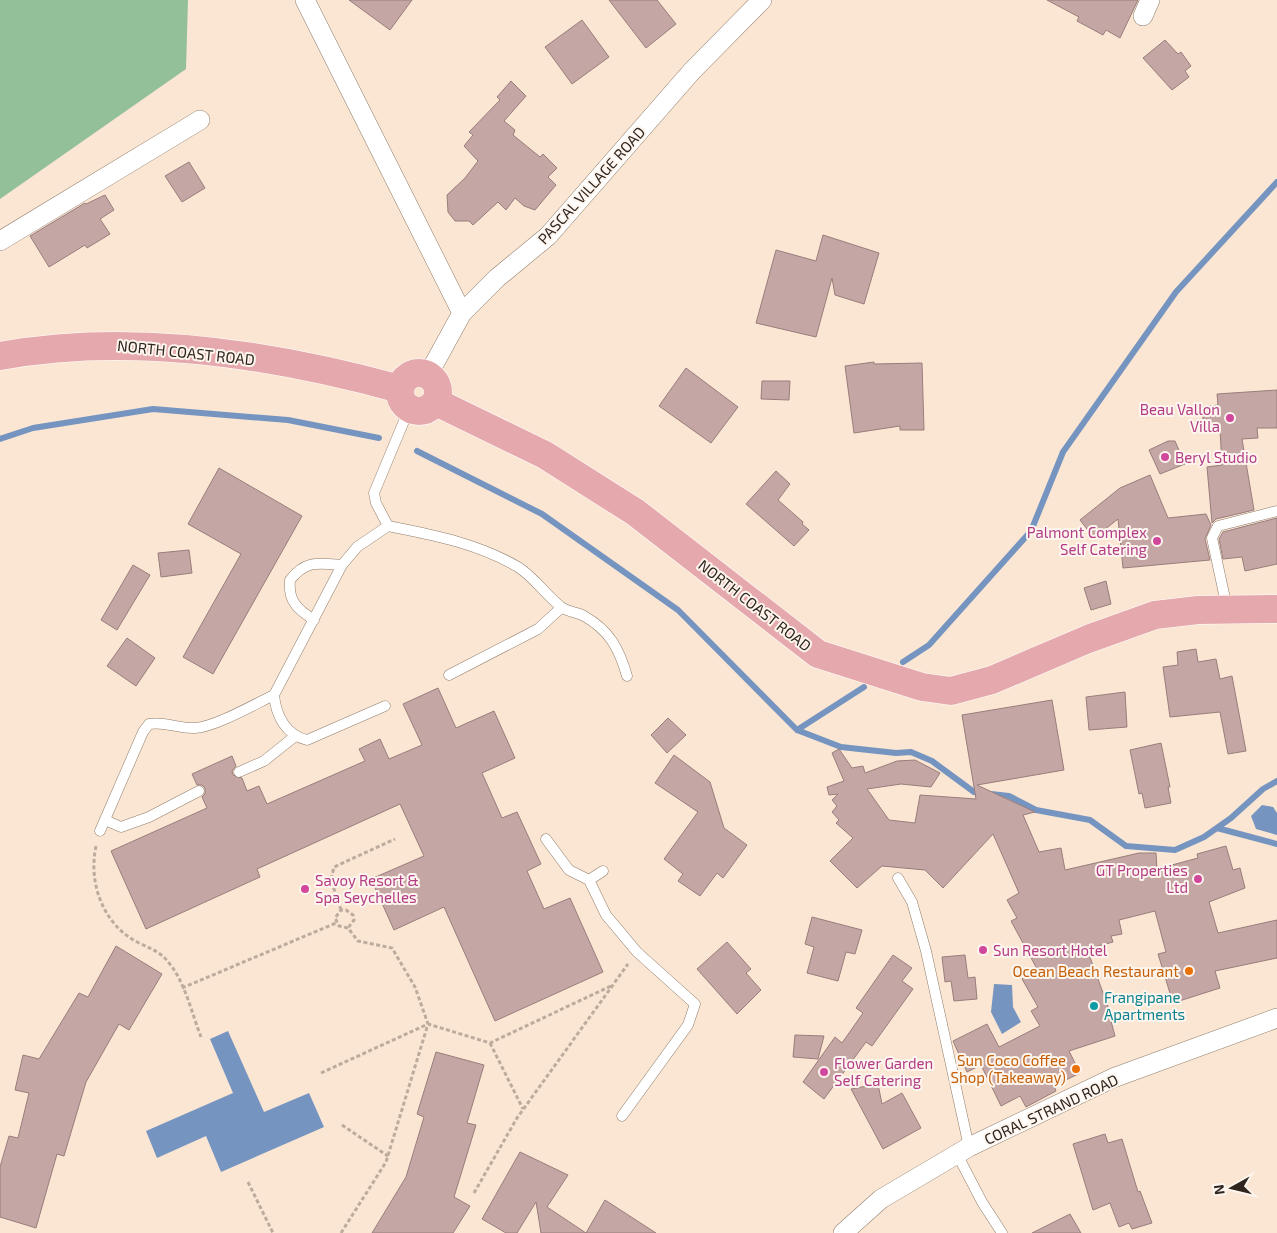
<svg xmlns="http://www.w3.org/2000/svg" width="1277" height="1233" viewBox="0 0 1277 1233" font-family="'Exo 2',sans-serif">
	<rect width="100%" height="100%" fill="#fbe6d3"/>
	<path fill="#93c098" d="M0,0H188L186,69L0,199Z"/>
	<path fill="#7594c0" d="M1262,805L1273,807L1277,813V835L1256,829L1251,816Z
		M994,984L1012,985L1013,1007L1021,1022L1002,1034L991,1012Z
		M228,1031L264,1112L309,1093L324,1127L221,1172L206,1136L157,1158L146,1131L233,1093L210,1039Z"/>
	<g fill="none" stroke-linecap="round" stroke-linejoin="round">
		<path stroke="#7594c0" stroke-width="6" d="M0,439L33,428L153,409L288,420L379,438
			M417,451L542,514L678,610L797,730L841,747L896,753L911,752L932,761L974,792L982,793
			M903,662L929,645L1031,531L1063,452L1176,292L1277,182
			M797,730L864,687
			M991,794L1009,796L1036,810L1090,820L1126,846L1175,850L1204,837L1231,818L1263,789L1277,781
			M1217,828L1277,844"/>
	</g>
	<path fill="#c4a7a5" stroke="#997d7b" d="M349,0H412L390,30Z
		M609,0H657L676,24L646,48Z
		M1047,0H1138L1120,38L1106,30L1103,35L1077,21L1079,17Z
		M582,20L609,57L572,84L545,47Z
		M1165,40L1178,54L1181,52L1191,66L1185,71L1189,77L1172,90L1143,58Z
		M511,81L526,96L504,121L515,130L513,135L540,157L543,154L557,168L548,177L556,185L535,210L524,206L515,198L506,210L498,202L473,225L469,221H455L448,212L447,195L465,178L478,161L464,146L473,135L469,132L500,100L497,97Z
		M189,162L205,188L182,202L165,176Z
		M105,195L114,210L100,219L110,234L87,248L85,245L49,267L30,236L85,203L86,204Z
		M823,235L879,253L864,304L835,295L832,278L816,337L756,323L776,250L816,261Z
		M874,362V364L922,363L924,430H900V426L854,433L845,366Z
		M686,368L738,407L711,443L659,406Z
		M762,381H790L789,400L761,399Z
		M1277,390V428H1257L1258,438L1242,439L1254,510L1216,519L1212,523L1207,467L1222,465L1220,430L1204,431L1202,407L1218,405L1217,394Z
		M1168,441H1175L1185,464L1160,474L1149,450Z
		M219,468L302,516L213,674L183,657L241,554L188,524Z
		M776,471L790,484L778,500L803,522L802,524L809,530L794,546L746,504Z
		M1150,475L1168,518L1206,514L1211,525L1205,539L1210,560L1123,568L1118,519L1094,538L1080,520L1120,488Z
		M1277,518V564L1245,571L1242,557L1223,559L1219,539L1223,532Z
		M189,550L192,573L161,577L158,553Z
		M133,565L150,575L117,630L101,620Z
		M1106,581L1111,604L1091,610L1084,588Z
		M127,638L155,658L136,686L107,666Z
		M1196,649L1198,662L1216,659L1220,679L1232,676L1246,751L1228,754L1220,712L1170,717L1163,667L1178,665L1177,652Z
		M438,688L456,728L494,711L515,758L482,773L502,818L517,812L541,864L527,871L544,909L570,898L603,972L495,1021L444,907L394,930L371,879L424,856L400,804L257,869L260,877L146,929L111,851L207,808L202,797L205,794V788L202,785H197L192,774L232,756L236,766L232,771L233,775L242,778L247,791L259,786L267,804L365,761L359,749L380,739L389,759L422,745L403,704Z
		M1125,692L1127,727L1089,730L1086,697Z
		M1052,700L1064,770L977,785L1035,812L1023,815L1039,852L1061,848L1065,870L1139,853H1156L1157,869L1198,858L1197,854L1226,846L1233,870L1240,868L1245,888L1209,902L1218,933L1277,920V958L1215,971L1220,988L1173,1003L1158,954L1166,952L1155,911L1119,920L1122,934L1111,936L1113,942L1087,949L1113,1020L1111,1021L1115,1036L1069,1051L1080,1073L1054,1086L1056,1091L1026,1107L1020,1096L1001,1106L981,1065L967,1072L953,1041L987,1024L999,1047L1040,1026L1031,1011L1038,1007L1022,979L1037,969L1011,921L1017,918L1007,900L1019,893L993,834L943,888L925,870L882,866L857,888L830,861L853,838L836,823L839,820L832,812L837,806L832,800L838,794L829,795L827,787L844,781L832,753L839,749L852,768L863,766L865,773L897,761L915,760L940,773L931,787L901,784L867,789L889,820L915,823L920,795L976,799L962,715Z
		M668,718L686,735L667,753L651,735Z
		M1161,743L1170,787H1168L1171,803L1145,808L1142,793L1139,794L1130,750Z
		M674,755L710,782L724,828L747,845L723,878L717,873L700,896L678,881L683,874L664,859L698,812L655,783Z
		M812,917L862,930L855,954L846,952L838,981L807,973L814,947L805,944Z
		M727,942L751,969L746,973L761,990L737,1014L697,969Z
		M116,946L162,974L129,1030L119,1024L86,1082L64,1156L57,1154L36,1228L0,1217V1167L9,1136L18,1138L29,1093L15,1090L23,1055L39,1059L79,993L88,997Z
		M893,955L912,968L902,981L913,989L872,1046L866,1042L824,1099L803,1082L835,1037L842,1043L863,1013L856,1008Z
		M965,955L968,978L975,977L977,999L954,1001L951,981L945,982L942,957Z
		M795,1035L824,1036L818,1059L793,1057Z
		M436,1052L484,1065L467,1123L476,1125L454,1197L470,1206L453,1233H372L406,1177L424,1117L417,1114Z
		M878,1084L882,1104L902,1093L921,1128L883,1149L851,1089Z
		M1105,1134L1108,1143L1122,1139L1138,1192L1140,1191L1152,1223L1132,1229L1129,1223L1119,1227L1110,1203L1093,1210L1073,1144Z
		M520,1152L568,1175L547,1207L586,1233L605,1200L656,1233H541L536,1202L517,1233H506L482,1219Z
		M1070,1214L1081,1233H1032Z"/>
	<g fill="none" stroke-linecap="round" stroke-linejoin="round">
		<g stroke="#8f7d6b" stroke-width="11">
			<path id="lane" d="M388,526L376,503L374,493L409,409
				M1227,608L1212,538L1218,526L1277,511
				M314,620C297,609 288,601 290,580C306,560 318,563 342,565
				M449,675L538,629L561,608
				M385,706L307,740C286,735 276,716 274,695L342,565L357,547L388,526C433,535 477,543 518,567C534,577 545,594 560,606C566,612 577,612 584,616C609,630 619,648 627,676
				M239,772L264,761L294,737
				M105,820L121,827L149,817L199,791
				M100,831L143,732L149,724C164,721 179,729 195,728C215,727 255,704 274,695
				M546,839L569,870L589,880L603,871
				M898,878L912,902L926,951L969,1147
				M589,880L606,915L637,952L695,1004L688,1025L622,1116
				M957,1154L982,1202L1002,1233"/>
		</g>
		<g stroke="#8f7d6b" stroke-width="20">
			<path id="street" d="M305,0L462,313
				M1143,16L1150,0
				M0,241L200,120
				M428,375L462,313L497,278L548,236L692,71L762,0
				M843,1233L881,1199L969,1147L1113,1078L1277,1018"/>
		</g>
		<g stroke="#fff" stroke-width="29">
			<path id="primary" d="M0,356C130,332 273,354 400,389
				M400 392a19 19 0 1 1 38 0a19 19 0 1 1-38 0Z
				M436,402L545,455L635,512L818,654L922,687L951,691L992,680L1088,639L1155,615L1198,610L1277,609"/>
		</g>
		<path stroke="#bdac9d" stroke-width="3" stroke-dasharray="4 2.5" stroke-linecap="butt" d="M96,846C88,883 103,924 137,942C149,948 160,951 169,963C185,982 192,1014 201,1037
			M341,910L331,880L334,867L395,839
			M182,988L336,923
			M490,1043L523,1109
			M321,1073L428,1024L490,1043L613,985
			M342,1125L388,1156
			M248,1182L273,1233
			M474,1193L517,1118L628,964
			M341,1233L386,1162L428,1024L415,987L392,948L358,941L348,928L339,926L335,918L341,910H346L353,915L354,920L348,928"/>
		<use href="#lane" stroke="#fff" stroke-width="10"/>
		<use href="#street" stroke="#fff" stroke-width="19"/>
		<use href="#primary" stroke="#e5a8ac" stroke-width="28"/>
	</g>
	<g fill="#d1479c" stroke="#fef6ee" stroke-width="2">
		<circle cx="1230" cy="418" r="5"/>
		<circle cx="1165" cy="457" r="5"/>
		<circle cx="1157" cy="541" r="5"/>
		<circle cx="1198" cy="879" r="5"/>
		<circle cx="305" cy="889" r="5"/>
		<circle cx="983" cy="950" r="5"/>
		<circle cx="824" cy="1072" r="5"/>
	</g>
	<g fill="#e8710a" stroke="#fef6ee" stroke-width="2">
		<circle cx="1189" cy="971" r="5"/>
		<circle cx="1076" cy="1069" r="5"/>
	</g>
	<circle fill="#0f9aa8" stroke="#fef6ee" stroke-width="2" cx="1094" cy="1006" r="5"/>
	<g text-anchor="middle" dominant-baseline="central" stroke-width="4" stroke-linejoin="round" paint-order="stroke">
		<g font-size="15" fill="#2e261f" stroke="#fef6ee">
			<text transform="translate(591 185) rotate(-48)">PASCAL VILLAGE ROAD</text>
			<text transform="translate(186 352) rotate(6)">NORTH COAST ROAD</text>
			<text transform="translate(755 605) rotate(38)">NORTH COAST ROAD</text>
			<text transform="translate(1051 1109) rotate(-25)">CORAL STRAND ROAD</text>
		</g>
		<g font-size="15" fill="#b23c85" stroke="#fef6ee" text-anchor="start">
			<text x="1220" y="409" text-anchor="end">Beau Vallon<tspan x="1220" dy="17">Villa</tspan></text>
			<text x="1175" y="457">Beryl Studio</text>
			<text x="1147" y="532" text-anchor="end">Palmont Complex<tspan x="1147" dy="17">Self Catering</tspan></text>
			<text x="1188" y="870" text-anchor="end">GT Properties<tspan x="1188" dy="17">Ltd</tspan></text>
			<text x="315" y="880">Savoy Resort &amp;<tspan x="315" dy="17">Spa Seychelles</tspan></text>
			<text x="993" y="950">Sun Resort Hotel</text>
			<text x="834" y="1063">Flower Garden<tspan x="834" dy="17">Self Catering</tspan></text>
		</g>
		<g font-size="15" fill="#c56008" stroke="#fef6ee" text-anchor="end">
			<text x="1179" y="971">Ocean Beach Restaurant</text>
			<text x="1066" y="1060">Sun Coco Coffee<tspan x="1066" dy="17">Shop (Takeaway)</tspan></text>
		</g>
		<g font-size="15" fill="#0d838f" stroke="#fef6ee" text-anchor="start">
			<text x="1104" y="997">Frangipane<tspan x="1104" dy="17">Apartments</tspan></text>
		</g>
	</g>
	<g transform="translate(1232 1188) rotate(262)" stroke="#fef6ee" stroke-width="4" paint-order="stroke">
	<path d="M0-4L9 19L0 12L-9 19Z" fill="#2e261f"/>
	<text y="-8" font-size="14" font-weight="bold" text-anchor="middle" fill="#2e261f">N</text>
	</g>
</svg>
